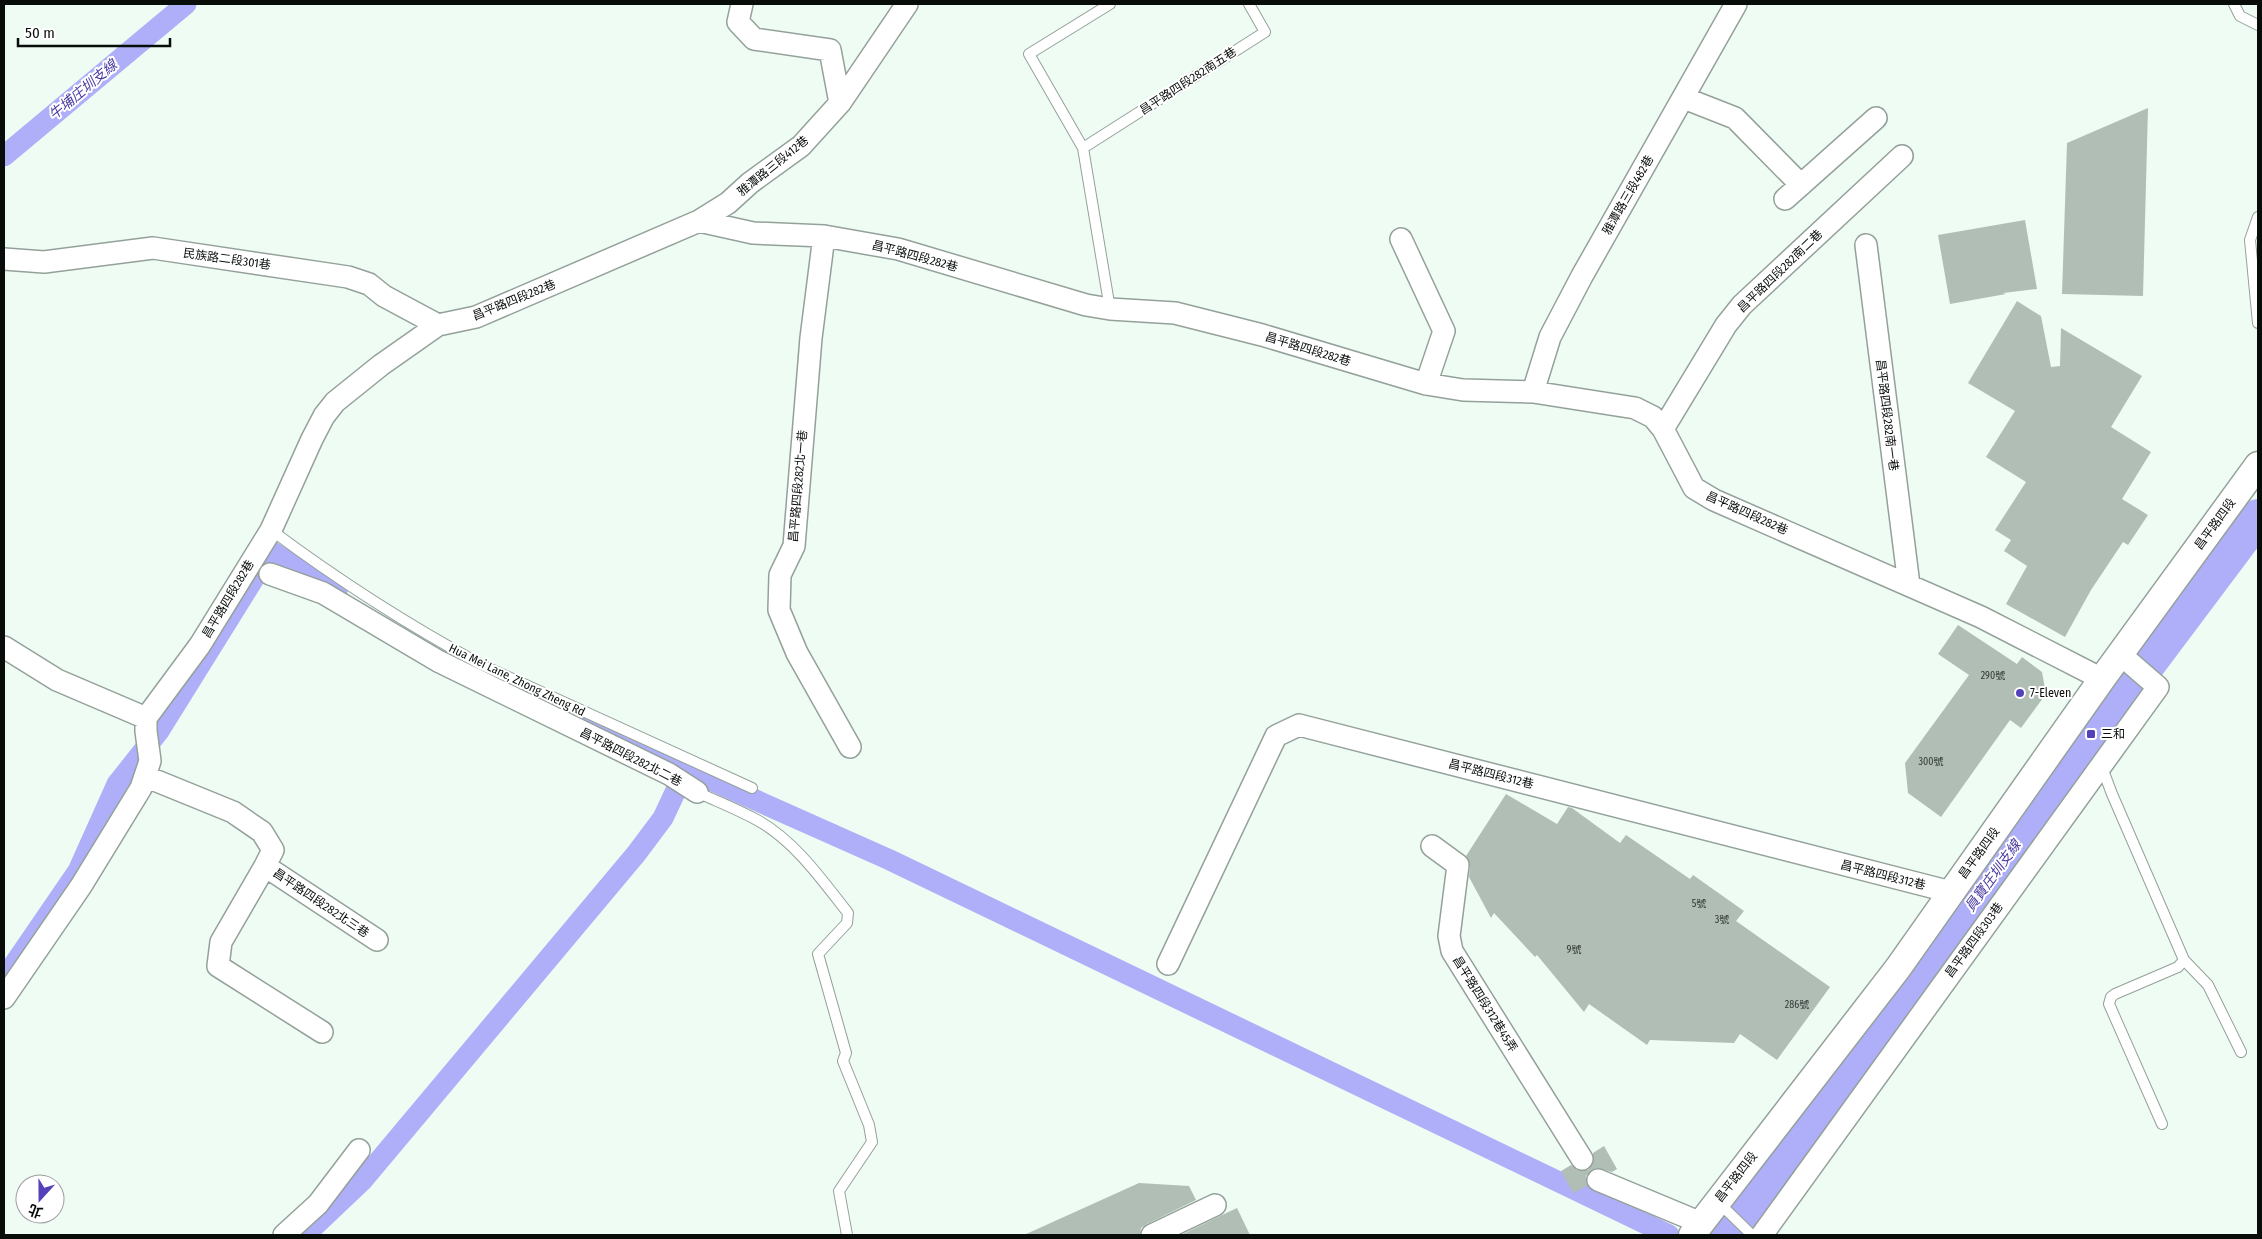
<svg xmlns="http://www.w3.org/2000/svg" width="2262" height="1239" viewBox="0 0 2262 1239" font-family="'Fira Sans Condensed','Noto Sans TC',sans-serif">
	<rect width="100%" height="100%" fill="#eefcf4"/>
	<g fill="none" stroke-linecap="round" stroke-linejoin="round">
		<path stroke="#aeaff8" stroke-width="21" d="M4,156L186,4
			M579,718L686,769L890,860L1669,1235
			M4,979L78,871L117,784L159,731L271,551L337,592
			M305,1235L362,1181L636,854L663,818L686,769"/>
		<path stroke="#aeaff8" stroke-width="36" d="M1728,1235L2108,717L2258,517"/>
	</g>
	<path fill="#b1beb6" d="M2148,108L2143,296L2062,294L2067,143Z
		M2025,220L2037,289L2003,293L2006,294L1950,304L1938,235Z
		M2017,301L2041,316L2051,367L2060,366L2061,328L2142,376L2111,427L2151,452L2122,499L2148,515L2128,545L2123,542L2091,590L2065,637L2006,604L2027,566L2004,551L2011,540L1995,530L2026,482L1986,457L2015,411L1968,383Z
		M1958,625L2017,664L2022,657L2042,672L2046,694L2021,728L2010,720L1941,817L1908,793L1905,763L1969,675L1938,654Z
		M1506,794L1557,824L1568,807L1572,808L1620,843L1626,835L1690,879L1693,875L1744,911L1736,921L1830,987L1777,1060L1740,1034L1734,1043L1650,1040L1647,1045L1589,1004L1584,1012L1537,955L1535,957L1494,913L1491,918L1469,877L1470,866L1466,856Z
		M1604,1146L1617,1169L1612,1172L1597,1168L1591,1170L1586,1176L1587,1186L1573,1193L1561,1171L1571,1165L1577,1170H1588L1593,1164V1153Z
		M1139,1183L1189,1186L1196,1200L1147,1224L1141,1228L1140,1235H1024Z
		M1237,1208L1250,1235H1181L1220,1216Z"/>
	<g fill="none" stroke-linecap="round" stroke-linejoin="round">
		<g stroke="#94a19a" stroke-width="12">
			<path id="service" d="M2234,4L2240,16L2258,25
				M1083,148L1265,32L1249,4
				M2258,217L2250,240L2258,323
				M1110,309L1083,148L1029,54L1110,4
				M271,530C338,580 408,625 482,665L752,788
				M2101,765L2112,794L2184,960L2178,967L2115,994L2111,997L2109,1004L2162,1124
				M697,792C716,801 737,809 757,820C795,841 822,880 848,913L847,923L818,954L846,1053L843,1061L869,1125L872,1142L839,1191L847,1235
				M2184,960L2208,985L2241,1052
				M1718,1202L1752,1235"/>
		</g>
		<g stroke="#94a19a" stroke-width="24">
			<path id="minor" d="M742,4L738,22L754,39L830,50L840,103
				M1684,98L1735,118L1801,185
				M1785,199L1876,118
				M699,221L728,203L750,183L801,146L840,103L907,4
				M824,236L811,338L794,546L780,575L779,610L797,653L850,747
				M1401,239L1444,331L1426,384
				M1866,245L1909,585
				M4,259L44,262L153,248L348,277L369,284L384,296L438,325
				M1533,392L1550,337L1582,276L1736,4
				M1663,429L1726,325L1742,305L1902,156
				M270,574L323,593L438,661L669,774L697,792
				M4,647L57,680L146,718
				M147,777L233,812L262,832L273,850L265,866L377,940
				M1432,846L1458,865L1449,936L1452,951L1582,1159
				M265,866L221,942L218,966L322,1032
				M1168,964L1276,736L1299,725L1951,892
				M4,998L81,886L141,788L150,761L146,731V718L200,645L271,530L312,439L324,416L335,402L381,365L438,325L476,317L699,221L753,233L824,236L898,249L1086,305L1110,309L1175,313L1262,335L1426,384L1463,390L1533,392L1635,408L1653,417L1663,429L1694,488L1714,500L1981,617L2102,679
				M1598,1180L1701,1223
				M284,1235L318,1204L359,1150
				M1152,1235L1215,1205
				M1762,1235L2158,687L2120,654"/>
		</g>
		<g stroke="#94a19a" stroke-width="29">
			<path id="tertiary" d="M1692,1235L1898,968L2102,679L2258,465"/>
		</g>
		<use href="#service" stroke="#fff" stroke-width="10"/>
		<use href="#minor" stroke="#fff" stroke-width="21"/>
		<use href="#tertiary" stroke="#fff" stroke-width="26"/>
	</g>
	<g fill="#5241b8" stroke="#fff" stroke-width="2">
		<circle cx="2020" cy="693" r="5"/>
		<rect x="2086" y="729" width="10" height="10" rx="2.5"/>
	</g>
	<g text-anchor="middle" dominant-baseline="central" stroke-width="4" stroke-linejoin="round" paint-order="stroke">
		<g font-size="10" fill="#323935">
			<text x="1993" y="676">290號</text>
			<text x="1931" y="762">300號</text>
			<text x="1699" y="904">5號</text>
			<text x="1722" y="920">3號</text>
			<text x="1574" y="950">9號</text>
			<text x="1797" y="1005">286號</text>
		</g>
		<g font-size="12" fill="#080d0a" stroke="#fff">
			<text transform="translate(1188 81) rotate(-33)">昌平路四段282南五巷</text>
			<text transform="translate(773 166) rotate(-39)">雅潭路三段412巷</text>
			<text transform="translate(1628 195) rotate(-60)">雅潭路三段482巷</text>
			<text transform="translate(915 256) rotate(15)">昌平路四段282巷</text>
			<text transform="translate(227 259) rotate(8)">民族路二段301巷</text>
			<text transform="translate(1780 271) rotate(-44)">昌平路四段282南二巷</text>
			<text transform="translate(514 300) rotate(-22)">昌平路四段282巷</text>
			<text transform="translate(1308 349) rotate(17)">昌平路四段282巷</text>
			<text transform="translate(1887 415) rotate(83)">昌平路四段282南一巷</text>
			<text transform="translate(798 486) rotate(-85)">昌平路四段282北一巷</text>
			<text transform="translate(1747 513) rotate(24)">昌平路四段282巷</text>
			<text transform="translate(2215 524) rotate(-54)">昌平路四段</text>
			<text transform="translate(228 599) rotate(-59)">昌平路四段282巷</text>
			<text transform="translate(517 680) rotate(26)">Hua Mei Lane, Zhong Zheng Rd</text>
			<text transform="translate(631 757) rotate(27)">昌平路四段282北二巷</text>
			<text transform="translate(1491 774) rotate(14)">昌平路四段312巷</text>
			<text transform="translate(1979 853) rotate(-54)">昌平路四段</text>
			<text transform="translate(1883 875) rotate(14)">昌平路四段312巷</text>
			<text transform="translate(321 903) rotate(34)">昌平路四段282北三巷</text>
			<text transform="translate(1974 940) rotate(-54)">昌平路四段303巷</text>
			<text transform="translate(1485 1004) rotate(58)">昌平路四段312巷45弄</text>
			<text transform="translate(1736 1177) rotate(-52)">昌平路四段</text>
		</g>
		<g font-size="12" fill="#080d0a" stroke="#fff" text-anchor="start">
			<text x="2030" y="693">7-Eleven</text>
			<text x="2101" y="734">三和</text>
		</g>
		<g font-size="14" font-style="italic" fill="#483aa1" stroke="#fff">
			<text transform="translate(83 90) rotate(-40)">牛埔庄圳支線</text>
			<text transform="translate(1993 876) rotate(-54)">員寶庄圳支線</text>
		</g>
	</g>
	<rect width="2262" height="1239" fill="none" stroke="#080d0a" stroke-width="10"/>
	<g transform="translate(40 1199) rotate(201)"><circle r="24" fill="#ffffff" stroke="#9c9e9d"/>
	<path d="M0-4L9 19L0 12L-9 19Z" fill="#5241b8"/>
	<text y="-8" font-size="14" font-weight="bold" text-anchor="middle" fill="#080d0a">北</text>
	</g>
	<path d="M18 38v8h152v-8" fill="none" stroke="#080d0a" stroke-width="2.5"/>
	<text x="25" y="38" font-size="15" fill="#080d0a" stroke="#ffffff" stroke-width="4" paint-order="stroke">50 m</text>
</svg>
